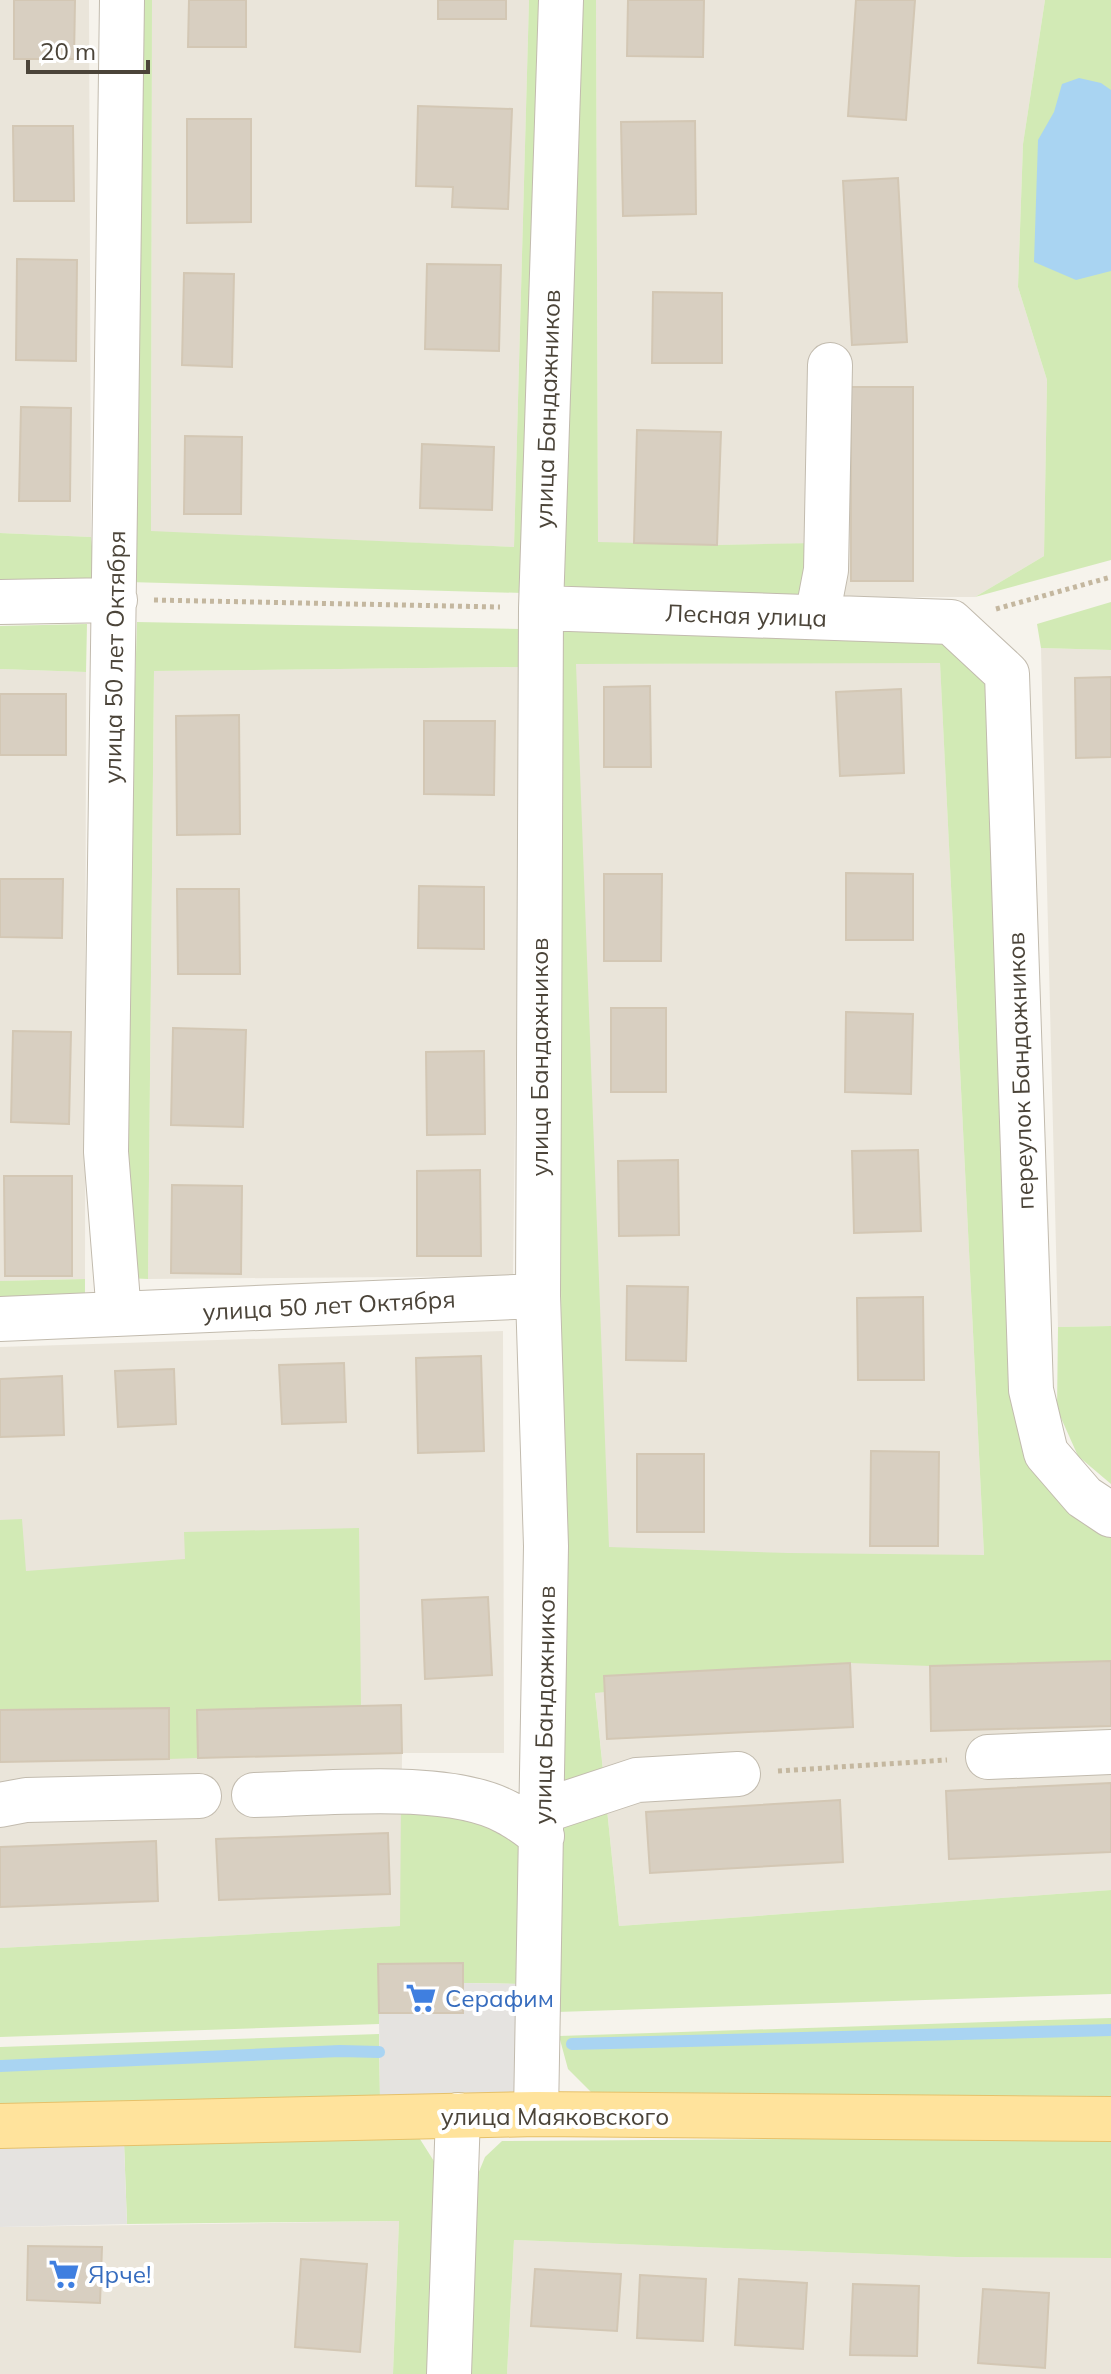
<svg xmlns="http://www.w3.org/2000/svg" width="1111" height="2374" viewBox="0 0 1111 2374" font-family="Mulish,sans-serif">
	<rect width="100%" height="100%" fill="#f6f3ec"/>
	<path fill="#eae5da" d="M0,0H89L91,537L0,533Z
		M152,0H529L514,547L151,532Z
		M596,0H1045L1023,144L1018,287L1047,380L1044,556L975,597H839L837,543L717,545L598,543Z
		M1041,648L1111,650V1326L1058,1327Z
		M940,662L984,1555L1111,1557V1890L619,1926L595,1692L575,664Z
		M521,667L513,1276L148,1279L154,671Z
		M0,669L86,672L85,1279L0,1281Z
		M503,1331L504,1753H402L401,1926L0,1948V1347Z
		M399,2221L393,2374H0V2227Z
		M514,2240L956,2257L1111,2258V2374H507Z"/>
	<path fill="#d2eab5" fill-rule="evenodd" d="M136,0H152L151,531L514,547L529,0H543L523,593L128,582Z
		M575,0H596L598,542L717,545L815,543L807,598L562,589Z
		M1045,0H1111V560L975,597L1044,556L1047,380L1018,287L1023,144Z
		M0,533L91,537L96,586L0,588Z
		M1111,602V650L1041,648L1037,624Z
		M137,622L521,629V667L154,671L148,1279L127,1278L121,1152Z
		M87,624L86,672L0,669V626Z
		M557,629L948,639L993,679L1013,1396L1111,1536V1661L930,1666L850,1663L604,1676L605,1692L595,1693L619,1926L1111,1890V1994L557,2012L564,1780ZM940,663L984,1555L788,1553L609,1547L576,664Z
		M85,1279V1298L0,1301V1281Z
		M1111,1326V1484L1078,1456L1057,1409L1058,1327Z
		M22,1519L26,1571L185,1559L184,1532L359,1528L361,1706L198,1710V1758L169,1759L168,1708L0,1710V1520Z
		M401,1801L499,1822L525,1851L520,1984L463,1983L462,1963L379,1964V2024L0,2037V1948L400,1926Z
		M1111,2018V2096L594,2095L568,2069L559,2036Z
		M379,2034L380,2099L0,2109V2047Z
		M418,2136L437,2166L430,2374H393L399,2221L127,2224L124,2143Z
		M1111,2137V2258L956,2257L514,2240L507,2374H460L476,2179L485,2157L502,2141Z"/>
	<path fill="#e5e3e0" d="M463,1983L520,1984L517,2098L380,2099L379,2013H463Z
		M124,2143L127,2224L0,2227V2145Z"/>
	<path fill="#a9d4f2" d="M1079,78L1101,83L1111,90V271L1076,280L1034,262L1038,140L1054,112L1062,84Z"/>
	<g fill="none" stroke-linecap="round" stroke-linejoin="round">
		<path stroke="#a9d4f2" stroke-width="12" d="M572,2044L1111,2030
			M0,2066L340,2051L379,2052"/>
	</g>
	<path fill="#d8cfc1" stroke="#d3c7b4" stroke-width="2" d="M14,0H75L74,59H14Z
		M189,0H246V47H188Z
		M438,0H506V19H438Z
		M628,0H704L703,57L627,56Z
		M856,0H915L906,120L848,116Z
		M418,106L512,109L508,209L452,207L453,187L416,186Z
		M187,119H251V222L187,223Z
		M695,121L696,214L623,216L621,122Z
		M13,126H73L74,201H14Z
		M898,178L907,342L852,345L843,181Z
		M17,259L77,260L76,361L16,360Z
		M427,264L501,265L499,351L425,349Z
		M184,273L234,274L232,367L182,365Z
		M653,292L722,293V363H652Z
		M851,387H913V581H851Z
		M21,407L71,408L70,501H19Z
		M637,430L721,432L717,545L634,543Z
		M185,436L242,437L241,514H184Z
		M422,444L494,447L492,510L420,508Z
		M1111,677V757L1076,758L1075,678Z
		M650,686L651,767H604V687Z
		M901,689L904,773L840,776L836,692Z
		M0,694H66V755H0Z
		M239,715L240,834L177,835L176,716Z
		M424,721H495L494,795L424,794Z
		M846,873L913,874V940H846Z
		M604,874H662L661,961H604Z
		M0,879H63L62,938L0,937Z
		M419,886L484,887V949L418,948Z
		M177,889H239L240,974H178Z
		M611,1008H666V1092H611Z
		M846,1012L913,1014L911,1094L845,1092Z
		M173,1028L246,1030L243,1127L171,1125Z
		M13,1031L71,1032L69,1124L11,1122Z
		M484,1051L485,1134L427,1135L426,1052Z
		M918,1150L921,1231L854,1233L852,1151Z
		M678,1160L679,1235L619,1236L618,1161Z
		M480,1170L481,1256H417V1171Z
		M4,1176H72V1276H5Z
		M172,1185L242,1186L241,1274L171,1273Z
		M627,1286L688,1287L686,1361L626,1360Z
		M923,1297L924,1380H858L857,1298Z
		M481,1356L484,1451L418,1453L416,1358Z
		M344,1363L346,1422L282,1424L279,1365Z
		M174,1369L176,1424L118,1427L115,1371Z
		M62,1376L64,1435L0,1437V1379Z
		M871,1451L939,1452L938,1546H870Z
		M637,1454H704V1532H637Z
		M488,1597L492,1675L425,1679L422,1600Z
		M1111,1661V1726L931,1731L930,1666Z
		M850,1663L853,1727L607,1739L604,1676Z
		M401,1705L402,1753L198,1758L197,1710Z
		M169,1708V1759L0,1762V1710Z
		M1111,1783V1852L949,1859L946,1791Z
		M840,1800L843,1862L650,1873L646,1812Z
		M388,1833L390,1894L219,1900L216,1839Z
		M156,1841L158,1901L0,1907V1847Z
		M463,1963V2013H379L378,1964Z
		M28,2246L102,2247L100,2303L27,2300Z
		M301,2259L367,2264L360,2352L295,2347Z
		M535,2269L621,2274L617,2331L531,2326Z
		M640,2275L706,2279L703,2341L637,2338Z
		M739,2279L807,2283L803,2349L735,2345Z
		M853,2284L919,2286L917,2356L850,2355Z
		M983,2289L1049,2293L1045,2368L978,2363Z"/>
	<g fill="none" stroke-linecap="round" stroke-linejoin="round">
		<g stroke="#c2bbae" stroke-width="46">
			<path id="minor" d="M0,602L115,600
				M541,608L951,622L1007,674L1031,1390L1046,1453L1084,1497L1111,1515
				M817,617L826,570L830,365
				M119,1314L106,1152L122,0
				M0,1319L538,1296
				M988,1757L1111,1752
				M254,1795C323,1794 447,1780 506,1812C519,1818 531,1828 542,1836
				M0,1805L26,1800L199,1796
				M543,1811L637,1780L738,1774
				M536,2114L546,1546L538,1296L541,608L561,0
				M449,2374L458,2115"/>
		</g>
		<g stroke="#e6c16a" stroke-width="46">
			<path id="major" d="M0,2126L536,2114L1111,2119"/>
		</g>
		<path stroke="#c4b79f" stroke-width="5" stroke-dasharray="4 4" stroke-linecap="butt" d="M154,600L500,607
			M996,609L1111,577
			M778,1771L947,1760"/>
		<use href="#minor" stroke="#fff" stroke-width="44"/>
		<use href="#major" stroke="#ffe39c" stroke-width="44"/>
	</g>
	<defs>
		<g id="supermarket-bare" transform="scale(2.4)"><path d="M-6-5.5h2.5l.6 2H6L4.5 2H-2.5L-4.4-4H-6ZM-1.5 3.2a1.3 1.3 0 1 0 .1 0ZM3 3.2a1.3 1.3 0 1 0 .1 0Z" fill="#3f7fe0" stroke="#fff" stroke-width="2.5" paint-order="stroke"/></g>
	</defs>
	<g fill-rule="evenodd">
		<use href="#supermarket-bare" x="421" y="1998"/>
		<use href="#supermarket-bare" x="64" y="2274"/>
	</g>
	<g text-anchor="middle" dominant-baseline="central" stroke-width="8" stroke-linejoin="round" paint-order="stroke">
		<g font-size="24" fill="#4b4439" stroke="#fff">
			<text transform="translate(547 409) rotate(-88)">улица Бандажников</text>
			<text transform="translate(746 615) rotate(2)">Лесная улица</text>
			<text transform="translate(114 657) rotate(-89)">улица 50 лет Октября</text>
			<text transform="translate(539 1057) rotate(-90)">улица Бандажников</text>
			<text transform="translate(1020 1071) rotate(-92)">переулок Бандажников</text>
			<text transform="translate(329 1305) rotate(-3)">улица 50 лет Октября</text>
			<text transform="translate(544 1705) rotate(-89)">улица Бандажников</text>
			<text x="555" y="2116">улица Маяковского</text>
		</g>
		<g font-size="24" fill="#366cbe" stroke="#fff" text-anchor="start">
			<text x="445" y="1998">Серафим</text>
			<text x="88" y="2274">Ярче!</text>
		</g>
	</g>
	<path d="M28 60v12h120v-12" fill="none" stroke="#4b4439" stroke-width="4"/>
	<text x="40" y="60" font-size="24" fill="#4b4439" stroke="#ffffff" stroke-width="6" paint-order="stroke">20 m</text>
</svg>
